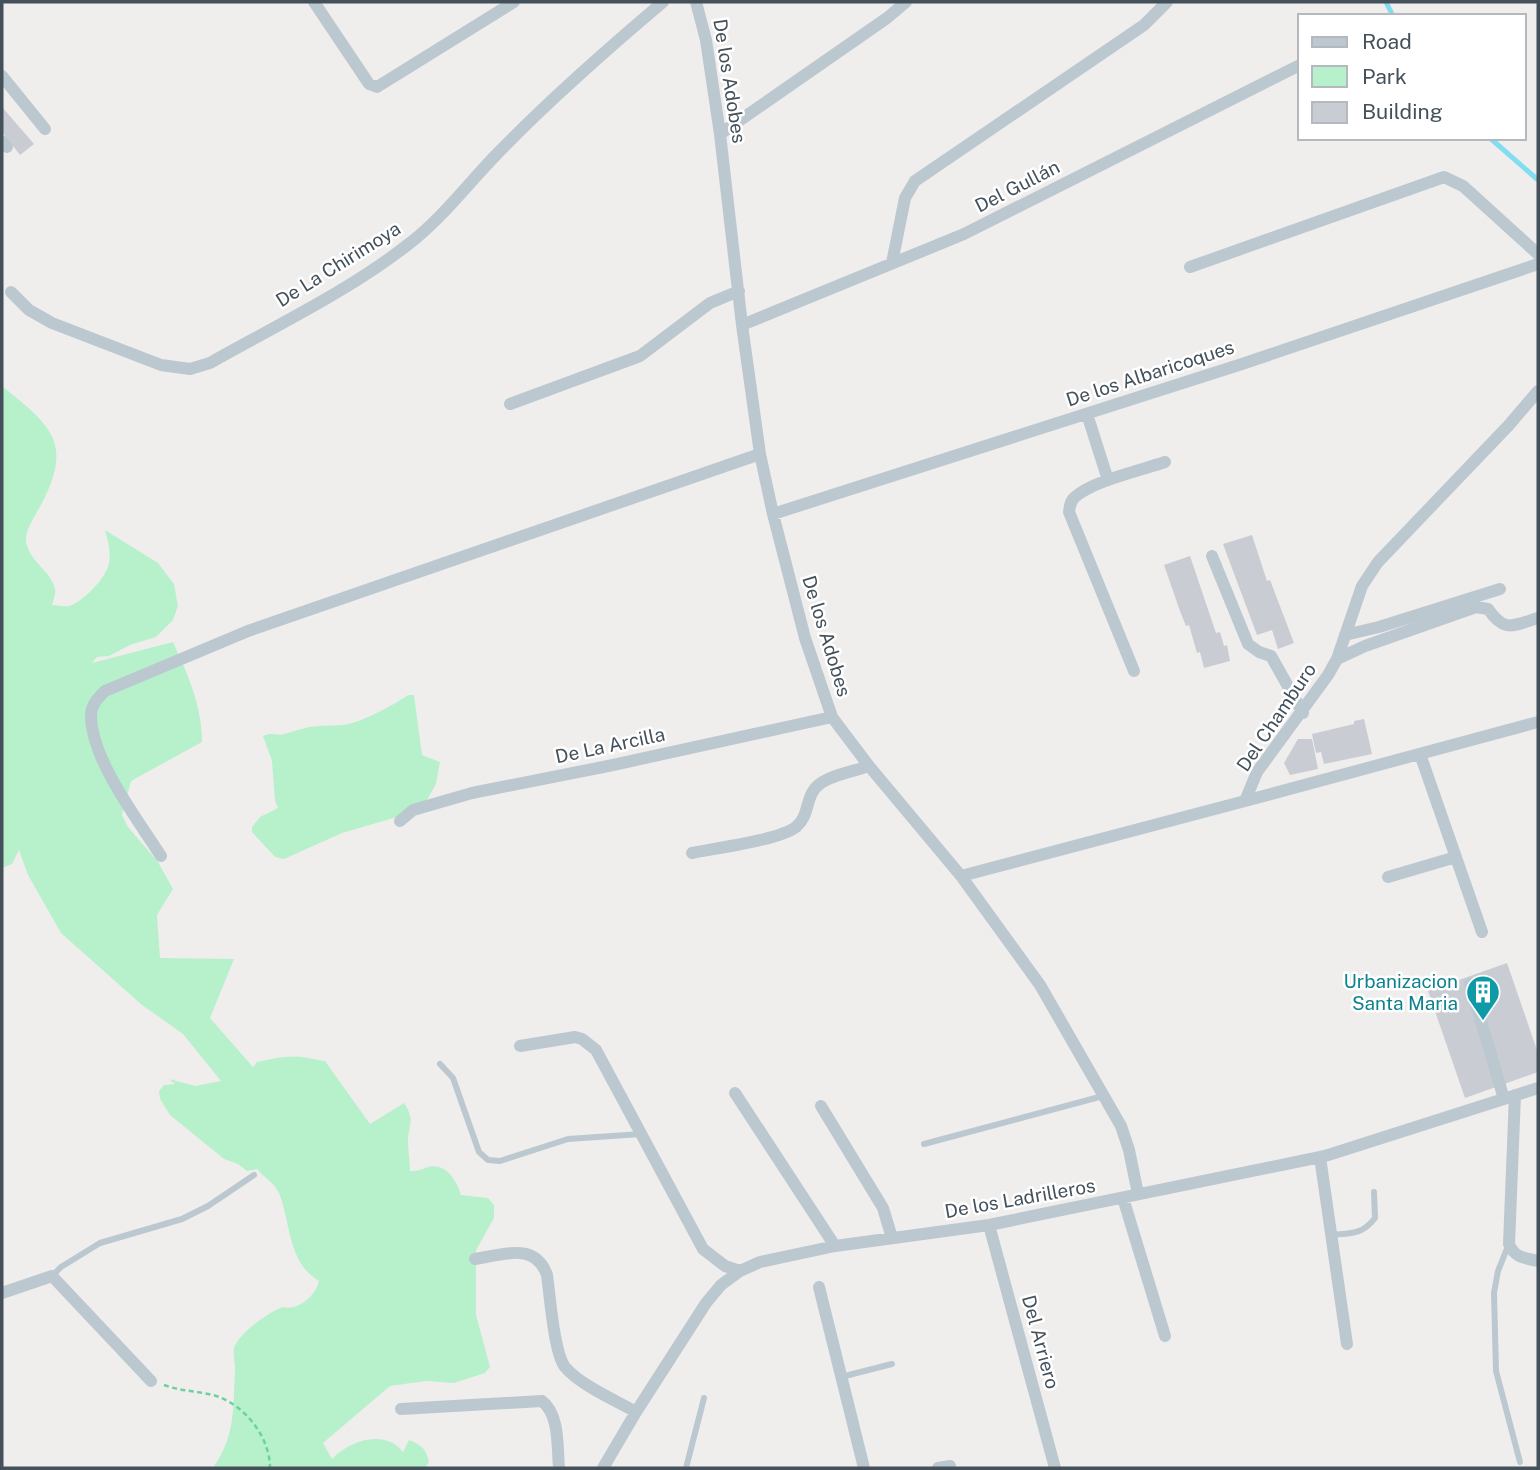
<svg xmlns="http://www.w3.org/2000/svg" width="1540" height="1470" viewBox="0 0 1540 1470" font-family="'Public Sans',sans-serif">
	<rect width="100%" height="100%" fill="#f0eded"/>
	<path fill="#b7f1cc" d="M2,386C51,426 74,442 41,505C36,514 26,529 26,539C27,561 52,571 55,589C56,594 53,601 52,605C57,605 64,607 69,606C83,602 107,577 109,563C111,552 108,541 105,530L158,563L174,584L178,606L173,620L156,637L130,645L109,656L97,657L92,663L173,642C188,675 202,706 202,742L131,781L122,815L128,827L158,862L173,889L157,915L160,958L234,959L210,1018L253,1067L257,1062C271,1059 288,1055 303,1057C310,1058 317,1060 325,1061L370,1124L404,1103C416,1121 408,1124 408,1142C408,1151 410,1161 410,1171C418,1171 420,1170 428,1167C446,1162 457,1181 461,1195L488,1198L494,1205V1218L476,1250V1315L490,1367L485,1373L454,1383L426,1381L390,1386L323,1443L332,1459C348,1441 385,1428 403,1452L409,1440C422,1445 426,1449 429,1462L425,1468H213C236,1435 233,1407 235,1370C235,1363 233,1354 234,1348C238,1334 270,1311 283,1307C299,1311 316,1295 319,1281C287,1262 291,1222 279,1193C274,1182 264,1178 257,1169L247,1171L238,1164L224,1159L170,1115L160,1099L159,1091L164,1085L175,1084L169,1079L195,1086L221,1081L183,1034L142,1005L61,933L28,875L19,850L12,864L2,868Z
		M408,695H414L422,755L440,762L436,784L427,800L397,817L342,833L284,859L275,857L252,832V827L260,817L278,808L275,801L272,761L263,736C274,731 275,736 284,734C291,732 298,730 305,728C316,725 331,726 343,725C360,723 394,705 408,695Z"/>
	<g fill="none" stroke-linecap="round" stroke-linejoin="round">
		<path stroke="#82ddf1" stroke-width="5" d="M1386,2L1393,16
			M1490,138L1538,180"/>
	</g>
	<path fill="#c9ccd2" d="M2,107L34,144L20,155L4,134L2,135Z
		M1252,535L1267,581L1270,580L1294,643L1278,649L1272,630L1257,635L1223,544Z
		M1190,556L1216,633L1220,632L1224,646L1227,645L1230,661L1204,668L1200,652L1197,653L1189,625L1186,626L1180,611L1164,565Z
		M1364,719L1372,754L1324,764L1321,752L1316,753L1312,734L1354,724V721Z
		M1298,739H1312L1318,769L1290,775L1284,763Z
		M1507,963L1538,1053V1072L1465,1098L1428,991Z"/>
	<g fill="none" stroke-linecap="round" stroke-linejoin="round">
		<path stroke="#6dd19d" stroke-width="2.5" stroke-dasharray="5 3.5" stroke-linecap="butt" d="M164,1385C180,1391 196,1391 213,1395C243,1403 270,1436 270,1468"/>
		<path stroke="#bcc8d0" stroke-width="6" d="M440,1064L453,1078L479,1152L488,1160L500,1161L568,1139L641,1134
			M924,1144L1103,1096
			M1331,1235C1351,1233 1362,1235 1375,1218L1374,1192
			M1508,1246L1498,1271L1494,1293L1496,1371L1520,1462
			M52,1276L61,1267L100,1243L182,1219L208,1206L254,1175
			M841,1377L892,1364
			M686,1468L704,1398"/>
		<path stroke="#bcc8d0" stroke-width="12" d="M314,2L369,84L377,87L514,2
			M696,2L706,40L720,134L742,325L760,454L773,514L805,638L832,717L869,766L961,876L1040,985L1121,1126L1129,1150L1138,1194
			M2,76L45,129
			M720,134L887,18L906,2
			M2,141L7,147
			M892,263L905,198L915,181L1144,25L1167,2
			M1190,267L1444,177L1463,186L1538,254
			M11,292L29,310L52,323L161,365L190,369L210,363C277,325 349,291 410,243C442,218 467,185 495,156C548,101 605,51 663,2
			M742,325L964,234L1300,65
			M510,404L640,356L710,303L739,291
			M1087,414L1108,480
			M773,514L1242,364L1538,264
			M1212,556L1248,644L1259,652L1271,656L1303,713
			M1345,635L1379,627L1500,589
			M1337,659L1365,646L1476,607L1488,609C1505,633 1512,626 1538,618
			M1134,671L1069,512C1070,506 1070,501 1075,497C1092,481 1142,470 1165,462
			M1420,754L1482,932
			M1245,801L1538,722
			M400,821L413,810L472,793L613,765L832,717
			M692,853C717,848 779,840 796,827C807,818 806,805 812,793C820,776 853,772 869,766
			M161,856C138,820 90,758 91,714C92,704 98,698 105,691L248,631L760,454
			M961,876L1245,801L1257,772L1328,675L1337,659L1362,586L1378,562L1509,425L1538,391
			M1388,877L1456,857
			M1470,984L1504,1099
			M520,1046L575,1037L582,1039L596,1050L703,1249L725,1266L740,1271
			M735,1093L835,1246
			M1515,1095L1509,1244C1515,1258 1524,1258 1538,1261
			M821,1106L883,1208L892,1238
			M1320,1157L1347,1344
			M1123,1198L1165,1336
			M989,1225L1055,1468
			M475,1259C502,1255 535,1241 547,1275C550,1296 554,1353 565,1367C580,1385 615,1400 636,1412
			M819,1287L864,1468
			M2,1293L52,1276L151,1381
			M401,1409L542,1401C560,1415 557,1447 559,1468
			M603,1468L636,1412L706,1303L721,1285L740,1271L760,1262L835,1246L989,1225L1325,1156L1538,1088
			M938,1468L950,1466"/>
	</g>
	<defs>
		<g id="building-pin" transform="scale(1.75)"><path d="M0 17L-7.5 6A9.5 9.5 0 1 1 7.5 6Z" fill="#0f9aa8" stroke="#fff"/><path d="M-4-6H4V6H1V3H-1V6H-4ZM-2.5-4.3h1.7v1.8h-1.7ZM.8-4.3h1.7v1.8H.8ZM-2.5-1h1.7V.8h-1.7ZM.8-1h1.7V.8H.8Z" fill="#fff"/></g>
	</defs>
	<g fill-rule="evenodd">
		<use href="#building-pin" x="1483" y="992"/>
	</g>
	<g text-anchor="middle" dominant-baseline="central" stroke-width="5" stroke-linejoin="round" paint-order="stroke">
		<g font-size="19" fill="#44515b" stroke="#fff">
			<text transform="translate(730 81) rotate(81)">De los Adobes</text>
			<text transform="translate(1017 186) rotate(-27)">Del Gullán</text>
			<text transform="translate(338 264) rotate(-32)">De La Chirimoya</text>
			<text transform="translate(1150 373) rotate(-18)">De los Albaricoques</text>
			<text transform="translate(827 636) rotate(73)">De los Adobes</text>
			<text transform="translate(1276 717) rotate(-56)">Del Chamburo</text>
			<text transform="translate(610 745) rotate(-12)">De La Arcilla</text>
			<text transform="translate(1020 1198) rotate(-10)">De los Ladrilleros</text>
			<text transform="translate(1041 1342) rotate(75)">Del Arriero</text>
		</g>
		<g font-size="19" fill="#0d838f" stroke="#fff" text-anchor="end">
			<text x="1458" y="981">Urbanizacion<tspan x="1458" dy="22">Santa Maria</tspan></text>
		</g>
	</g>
	<rect width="1540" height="1470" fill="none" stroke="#44515b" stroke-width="7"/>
	<rect x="1298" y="14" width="228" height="126" fill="#ffffff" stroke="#b4b9bd" stroke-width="2"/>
	<rect x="1312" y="37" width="35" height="10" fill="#bcc8d0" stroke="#b4b9bd" stroke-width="2"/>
	<text x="1362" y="49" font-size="21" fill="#44515b">Road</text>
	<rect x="1312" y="66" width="35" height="21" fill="#b7f1cc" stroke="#b4b9bd" stroke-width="2"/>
	<text x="1362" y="84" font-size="21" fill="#44515b">Park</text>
	<rect x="1312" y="102" width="35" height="21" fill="#c9ccd2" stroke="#b4b9bd" stroke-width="2"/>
	<text x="1362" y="119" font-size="21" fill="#44515b">Building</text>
</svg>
